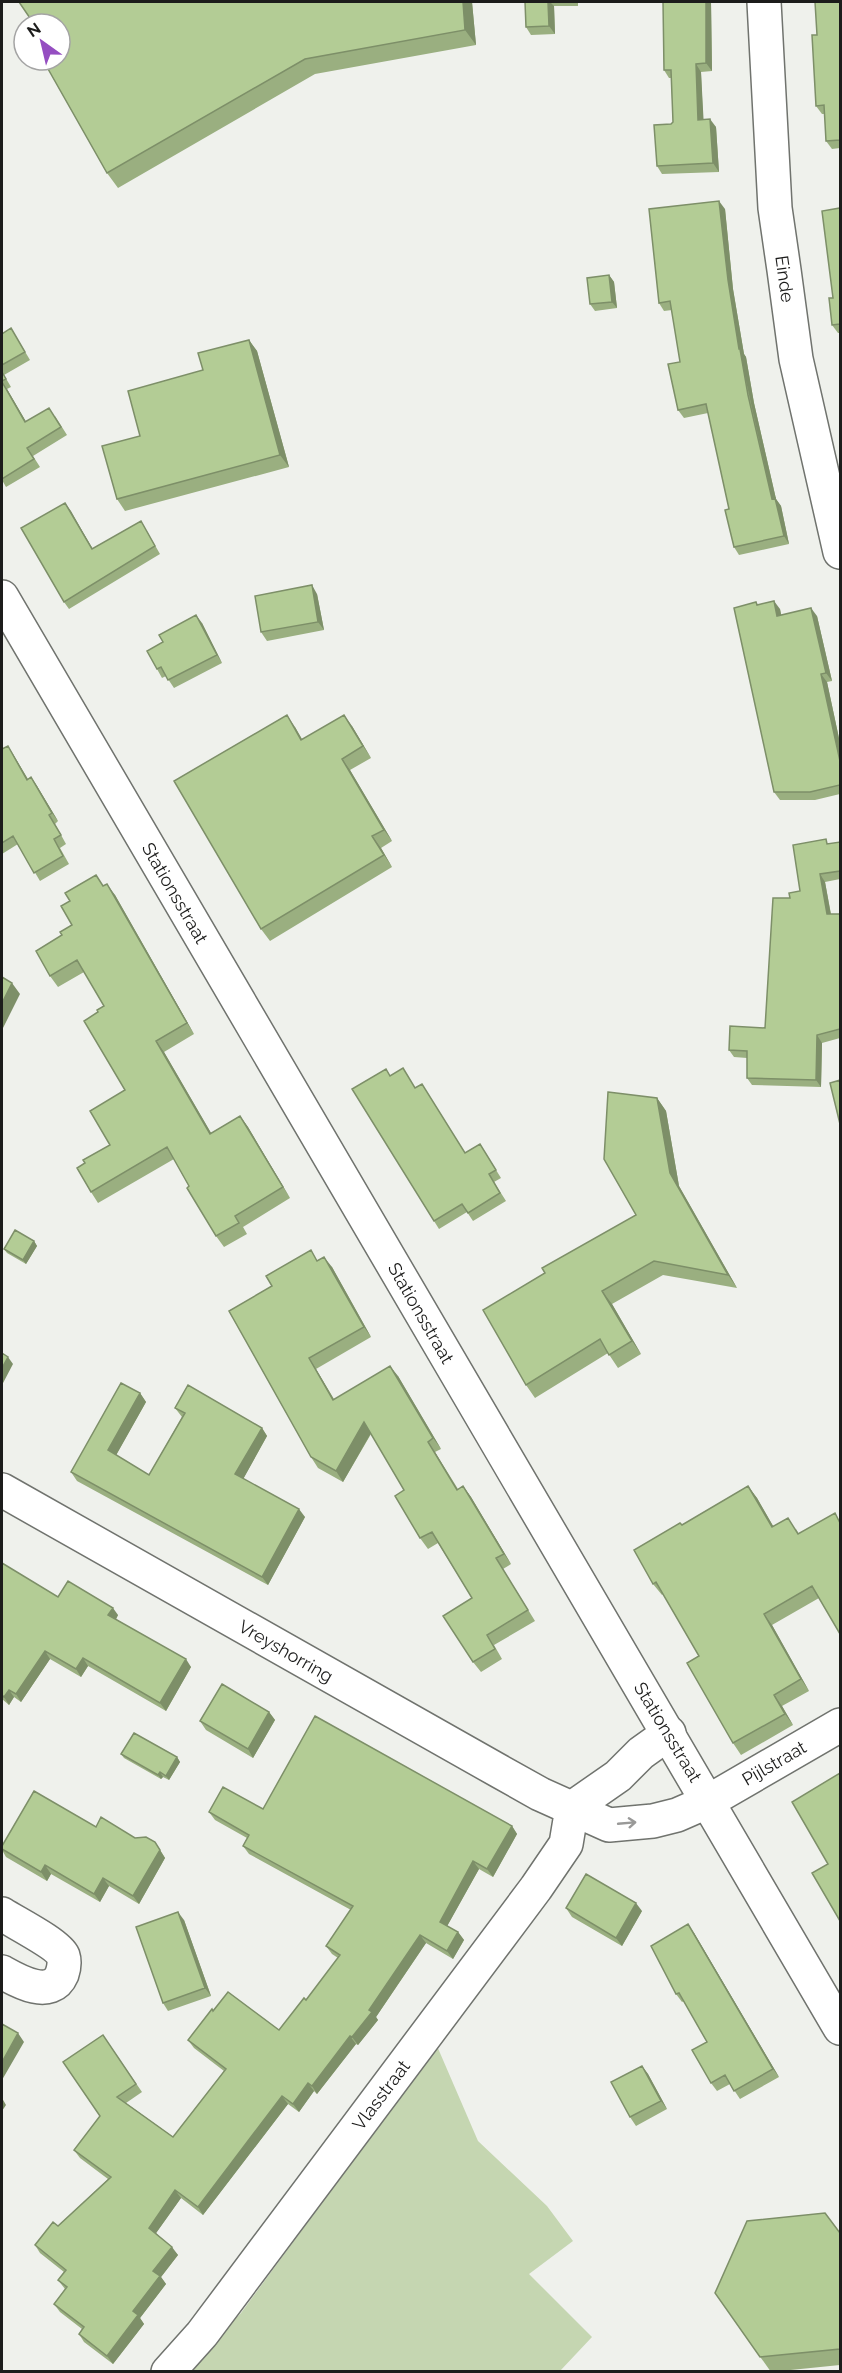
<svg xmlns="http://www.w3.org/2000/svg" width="842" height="2373" viewBox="0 0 842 2373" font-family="Raleway,sans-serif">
	<rect width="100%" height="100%" fill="#eff1ec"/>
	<path fill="#c5d6b1" d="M437,2046L478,2141L547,2206L573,2241L529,2274L592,2337L560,2371L182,2372L241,2313Z"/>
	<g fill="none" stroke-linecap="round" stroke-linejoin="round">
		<g stroke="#70736e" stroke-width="36">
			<path id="minor" d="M764,2L775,208L784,270L796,359L840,552
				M2,1490L499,1771L540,1794L609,1825L653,1821L677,1815L709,1801L840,1725
				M572,1808L618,1776L641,1753L669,1733
				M2,1914C14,1922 58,1944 63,1956C65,1962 64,1968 62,1974C51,2000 18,1981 2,1972
				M168,2372L202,2334L536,1888L566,1844L572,1808"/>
		</g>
		<g stroke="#70736e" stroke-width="36">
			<path id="major" d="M2,597L840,2028"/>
		</g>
		<use href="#minor" stroke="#fff" stroke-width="33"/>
		<use href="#major" stroke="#fff" stroke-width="33"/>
	</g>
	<path fill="#9aaf80" d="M472,2L476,45L315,74L118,188L107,173L43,60Z
		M525,2H578V6H554L555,34L531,35L526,27Z
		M663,2H711L712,71L701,72L703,119L716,127L719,172L662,174L657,166L671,124L673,122L671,78H669L664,70Z
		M840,2V148L832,149L826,141L825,114H822L816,106L817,35Z
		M840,208V333H838L832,325L833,298Z
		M725,209L733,289L744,354L746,357L754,403L776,499L781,506L789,544L739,555L734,547L729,509L708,413L684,418L678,410L680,362L672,310L664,311L659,303Z
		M609,275L614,282L617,308L595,311L590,304Z
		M11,328L30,360L4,375L11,387L7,389L26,422L55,416L67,435L33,456L40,467L6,487L2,480V334Z
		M249,340L257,351L289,467L125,511L117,499L140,436L203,370Z
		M65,503L93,549L141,521L160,554L69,609L64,602Z
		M317,594L324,630L267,641L261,632Z
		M756,602L758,605L780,609L781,615L817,616L832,681L827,682L840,743V794L815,800H780L774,792Z
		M202,623L222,663L174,688L166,676L162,678L157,669L163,642Z
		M352,726L371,758L350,770L392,841L381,848L392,867L270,941L261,929L295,727L302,739Z
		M8,746L28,779L31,777L37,786L58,821L55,824L66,844L60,848L69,864L40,881L18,844L2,854V749Z
		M840,842V879L825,882L831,914H840V1038L822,1043L821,1087L752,1085L747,1078V1058L734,1057L729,1050L765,1028L790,898L800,891L829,844Z
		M104,886L115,895L194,1034L164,1052L211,1133L240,1116L248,1127L290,1198L243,1227L247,1234L224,1247L216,1236L174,1159L98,1203L91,1192L85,1163L110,1145L125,1090L98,1012L104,1006L84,972L58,987L50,976L62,935Z
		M390,1076H408L415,1088L422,1084L465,1153L480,1144L501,1178L494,1182L506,1201L473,1221L467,1212L439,1229L434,1221Z
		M657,1098L666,1111L679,1186L737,1288L663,1275L612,1304L641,1354L618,1368L608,1353L535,1398L526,1385L545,1273L636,1215Z
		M34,1241L37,1246L26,1264L7,1253L4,1249Z
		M318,1260L332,1267L371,1337L316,1369L334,1399L398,1376L441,1449L435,1452L458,1489L463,1486L471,1497L511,1564L503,1569L535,1621L494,1645L502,1659L481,1672L473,1662L472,1598L438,1543L428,1549L420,1538L404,1490L371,1434L343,1482L318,1468L311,1457L229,1311Z
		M140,1393L146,1402L116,1455L149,1475L182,1417L175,1408L262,1428L267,1436L243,1479L305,1517L268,1585L77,1481L71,1472Z
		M748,1486L757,1498L773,1526L796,1529L799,1534L819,1598L772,1625L809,1691L782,1706L793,1725L741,1755L733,1743L699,1656L663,1594L662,1595L653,1584L682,1525Z
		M2,1563L58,1597L118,1615L116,1619L191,1667L166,1711L88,1666L81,1677L50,1659L21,1702L14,1697L9,1705L2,1699Z
		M269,1712L275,1720L253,1758L206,1730L200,1721Z
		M121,1754L177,1757L180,1762L169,1780L163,1777L161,1779L124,1758Z
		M263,1809L512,1826L517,1834L493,1877L479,1869L447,1926L458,1932L464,1940L453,1959L426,1943L376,2017L378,2020L358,2045L356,2044L317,2094L314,2091L299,2112L288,2104L203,2215L181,2198L156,2233L178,2255L161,2277L166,2284L140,2318L144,2324L113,2364L84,2342L79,2334L82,2329L60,2312L54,2304L65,2289L58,2280L64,2272L40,2253L35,2245L58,2226L108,2179L80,2158L74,2150L100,2116L103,2035L142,2092L126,2103L173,2137L224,2071L194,2048L188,2040L212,2009L214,2010L279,2030L306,2000L338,1958L332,1954L326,1946L351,1910L249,1854L243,1846L247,1838L215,1820L209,1812Z
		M96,1827L135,1838L160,1850L165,1858L139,1904L109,1886L100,1902L51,1874L47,1881L6,1857L2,1850V1846Z
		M566,1908L642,1911L622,1946L572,1917Z
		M184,1920L211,1996L168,2011L163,2003Z
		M694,1933L779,2077L740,2099L730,2084L717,2091L711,2083L707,2042L684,2001L682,2002L676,1994Z
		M642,2066L648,2074L667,2109L636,2126L630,2117Z
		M840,2233V2365L771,2372L715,2293Z"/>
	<path fill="#7d8f68" d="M463,2H472L476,45L465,30Z
		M548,2H550L554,6L555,34L549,26Z
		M706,2H711L712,71L706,63Z
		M696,64L701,72L704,128L698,120Z
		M710,119L716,127L719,172L713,163Z
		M719,201L725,209L733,289L744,354L746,357L754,403L776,499L781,506L789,544L784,536L772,499L739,349L728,280Z
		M609,275L614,282L617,308L612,302Z
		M249,340L257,351L289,467L280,455Z
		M2,382L7,389L31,430L25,422Z
		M65,503L71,511L97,557L92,549Z
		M312,585L317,594L324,630L318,622Z
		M774,601L780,609L783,624L777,616Z
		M811,608L817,616L832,681L826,673Z
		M196,615L202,623L222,663L217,655Z
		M821,674L827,682L840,743V761Z
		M287,715L295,727L309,752L301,740Z
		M344,715L352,726L371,758L363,746Z
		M8,746L13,754L33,788L27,780Z
		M342,759L350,770L392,841L384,830Z
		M31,777L37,786L58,821L52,813Z
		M372,836L381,848L392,867L384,855Z
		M820,874L825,882L832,921L827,914Z
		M107,884L115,895L194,1034L187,1023Z
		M12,983L20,994L2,1030V1003Z
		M817,1035L822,1043L821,1087L816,1080Z
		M156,1041L164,1052L218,1145L210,1134Z
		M657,1098L666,1111L679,1186L737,1288L728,1275L670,1173Z
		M240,1116L248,1127L290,1198L283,1187Z
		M34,1241L37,1246L26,1264L23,1260Z
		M324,1257L332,1267L371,1337L364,1327Z
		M602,1291L612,1304L641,1354L632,1341Z
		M8,1357L13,1364L2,1385V1368Z
		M309,1358L316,1369L340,1410L333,1400Z
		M390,1366L398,1376L441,1449L433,1438Z
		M140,1393L146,1402L114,1459L108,1450Z
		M364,1422L371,1433L343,1482L336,1471Z
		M262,1428L267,1436L241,1483L235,1474Z
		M428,1442L435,1452L464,1501L457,1490Z
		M463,1486L471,1497L511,1564L504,1554Z
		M748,1486L757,1498L780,1538L772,1527Z
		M299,1509L305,1517L268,1585L262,1577Z
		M113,1608L118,1615L114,1623L108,1615Z
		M764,1614L772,1625L809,1691L801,1679Z
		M45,1651L50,1659L21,1702L16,1694Z
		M83,1658L88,1666L81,1677L76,1669Z
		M186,1659L191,1667L166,1711L160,1703Z
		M9,1690L14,1697L9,1705L4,1697Z
		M774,1695L782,1706L793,1725L785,1714Z
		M269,1712L275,1720L253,1758L248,1749Z
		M177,1757L180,1762L169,1780L166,1776Z
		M160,1772L163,1777L161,1779L158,1775Z
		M512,1826L517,1834L493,1877L487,1869Z
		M155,1842L165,1858L139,1904L133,1896Z
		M473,1861L479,1869L445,1930L440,1922Z
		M45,1865L51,1874L47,1881L41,1872Z
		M103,1878L109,1886L100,1902L94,1894Z
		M636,1903L642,1911L622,1946L616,1938Z
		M178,1912L184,1920L211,1996L205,1988Z
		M688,1924L694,1933L779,2077L773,2069Z
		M458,1932L464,1940L453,1959L447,1951Z
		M420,1935L426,1943L376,2017L378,2020L358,2045L352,2037L369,2010Z
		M18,2033L24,2042L2,2080V2062Z
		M350,2036L356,2044L317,2094L312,2086Z
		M642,2066L648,2074L667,2109L661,2101Z
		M308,2083L314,2091L299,2112L293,2104Z
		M282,2096L288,2104L203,2215L198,2207Z
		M2,2098L6,2105L2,2111Z
		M175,2190L181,2198L154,2236L149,2228Z
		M172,2247L178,2255L161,2277L166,2284L140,2318L144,2324L113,2364L107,2356L133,2311L153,2271Z"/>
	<path fill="#b3cc95" stroke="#7d8f68" stroke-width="1.5" d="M19,2H463L465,30L305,59L107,173L43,60H60V24H34Z
		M525,2H548L549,26L526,27Z
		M663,2H706V63L696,64L698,120L710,119L713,163L657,166L654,125L671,124L673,122L671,70H664Z
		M815,2H840V140L826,141L824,105L816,106L812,35H817Z
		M719,201L728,280L739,349H740L748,395L772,499L775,498L784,536L734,547L725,510L729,509L706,404L678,410L668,364L680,362L670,301L659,303L649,209Z
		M840,208V324L832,325L829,298H833L822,211Z
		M609,275L612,302L590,304L587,278Z
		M11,328L25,352L2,365V334Z
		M249,340L280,455L117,499L102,446L140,436L128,391L203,370L198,353Z
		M2,372L6,379L2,381Z
		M2,382L25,422L49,408L61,427L27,448L34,459L2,479Z
		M65,503L92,549L141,521L155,546L64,602L21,528Z
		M312,585L318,622L261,632L255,596Z
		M774,601L777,616L811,608L826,673L821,674L840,761V785L810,792H774L734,608L756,602L757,605Z
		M196,615L217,655L168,680L161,667L157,669L147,651L163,642L159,635Z
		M287,715L301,740L344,715L363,746L342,759L384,830L372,836L384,855L261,929L174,781Z
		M8,746L27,780L31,777L52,813L49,815L61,835L54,839L63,856L34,873L13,836L2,843V749Z
		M826,839L827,844L840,842V871L820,874L827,914H840V1029L817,1035L816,1080L747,1078V1051L729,1050L730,1026L765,1028L773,898H790L789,893L800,891L793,845Z
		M96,875L103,886L107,884L187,1023L156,1041L210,1134L240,1116L283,1187L235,1216L239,1223L216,1236L187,1188L189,1186L167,1147L91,1192L77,1168L85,1163L83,1160L110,1145L90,1111L125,1090L84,1021L98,1012L97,1010L104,1006L77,960L50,976L36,951L62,935L60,932L72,925L61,906L70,901L65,893Z
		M2,977L12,983L2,1003Z
		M403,1068L415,1088L422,1084L465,1153L480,1144L496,1170L489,1174L500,1193L468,1213L462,1204L434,1221L352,1089L386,1069L390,1076Z
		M840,1080V1124L830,1083Z
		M608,1092L657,1098L670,1173L728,1275L654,1261L602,1291L632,1341L609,1355L600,1339L526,1385L483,1310L545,1273L542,1268L636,1215L604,1159Z
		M15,1230L34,1241L23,1260L4,1249Z
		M311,1250L317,1261L324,1257L364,1327L309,1358L333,1400L390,1366L433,1438L428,1442L457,1490L463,1486L504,1554L496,1558L528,1610L487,1635L495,1649L473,1662L443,1616L472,1598L432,1532L420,1538L395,1496L404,1490L364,1422L336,1471L311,1457L229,1311L272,1286L266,1276Z
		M2,1353L8,1357L2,1368Z
		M121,1383L140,1393L108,1450L149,1475L185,1413L175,1408L188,1385L262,1428L235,1474L299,1509L262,1577L71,1472Z
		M748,1486L772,1527L788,1518L798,1534L835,1513L840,1523V1634L812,1586L764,1614L801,1679L774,1695L785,1714L733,1743L687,1663L699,1656L656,1582L653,1584L634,1550L680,1523L682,1525Z
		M2,1563L58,1597L68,1581L113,1608L108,1615L186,1659L160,1703L83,1658L76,1669L45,1651L16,1694L9,1690L4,1697L2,1695Z
		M222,1684L269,1712L248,1749L200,1721Z
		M315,1716L512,1826L487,1869L473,1861L440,1922L458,1932L447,1951L420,1935L369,2010L372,2012L352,2037L350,2036L312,2086L308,2083L293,2104L282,2096L198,2207L175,2190L149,2228L172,2247L153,2271L160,2276L133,2311L138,2315L107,2356L79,2334L84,2327L54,2304L67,2287L58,2280L66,2270L35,2245L53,2222L58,2226L111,2177L74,2150L100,2116L63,2062L103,2035L136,2084L117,2097L173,2137L226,2069L188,2040L212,2009L213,2011L228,1992L279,2030L304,1998L306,2000L340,1955L326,1946L353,1906L243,1846L249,1835L209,1812L223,1787L263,1809Z
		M134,1733L177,1757L166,1776L160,1772L158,1775L121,1754Z
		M840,1773V1921L812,1873L828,1864L792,1802Z
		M34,1791L96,1827L101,1817L135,1838L146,1837L155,1842L160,1850L133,1896L103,1878L94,1894L45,1865L41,1872L2,1849V1846Z
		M586,1874L636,1903L616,1938L566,1908Z
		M178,1912L205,1988L163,2003L136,1927Z
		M688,1924L773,2069L734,2091L725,2075L711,2083L692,2050L707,2042L679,1993L676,1994L651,1946Z
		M2,2024L18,2033L2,2062Z
		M642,2066L661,2101L630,2117L611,2082Z
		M825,2213L840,2233V2349L760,2357L715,2293L747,2221Z"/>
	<defs><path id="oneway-shaft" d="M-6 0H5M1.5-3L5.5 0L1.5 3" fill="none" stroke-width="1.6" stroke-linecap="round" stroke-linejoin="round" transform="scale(1.5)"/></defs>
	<use stroke="#999998" href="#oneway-shaft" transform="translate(627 1823) rotate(-5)"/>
	<g text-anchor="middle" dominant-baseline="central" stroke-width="6" stroke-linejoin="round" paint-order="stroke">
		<g font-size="18" fill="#1c1c1b" stroke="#fff">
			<text transform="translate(785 279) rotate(82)">Einde</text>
			<text transform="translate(175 893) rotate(60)">Stationsstraat</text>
			<text transform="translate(421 1313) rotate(60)">Stationsstraat</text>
			<text transform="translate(286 1651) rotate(30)">Vreyshorring</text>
			<text transform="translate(668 1732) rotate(59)">Stationsstraat</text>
			<text transform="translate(774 1763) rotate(-30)">Pijlstraat</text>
			<text transform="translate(381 2095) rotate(-53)">Vlasstraat</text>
		</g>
	</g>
	<rect width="842" height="2373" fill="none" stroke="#1c1c1b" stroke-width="6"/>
	<g transform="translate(42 42) rotate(326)"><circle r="28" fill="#ffffff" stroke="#a4a4a4" stroke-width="1.5"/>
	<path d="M0-4.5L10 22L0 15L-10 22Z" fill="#954ec1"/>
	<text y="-9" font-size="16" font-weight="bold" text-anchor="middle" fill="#1c1c1b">N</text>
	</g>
</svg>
